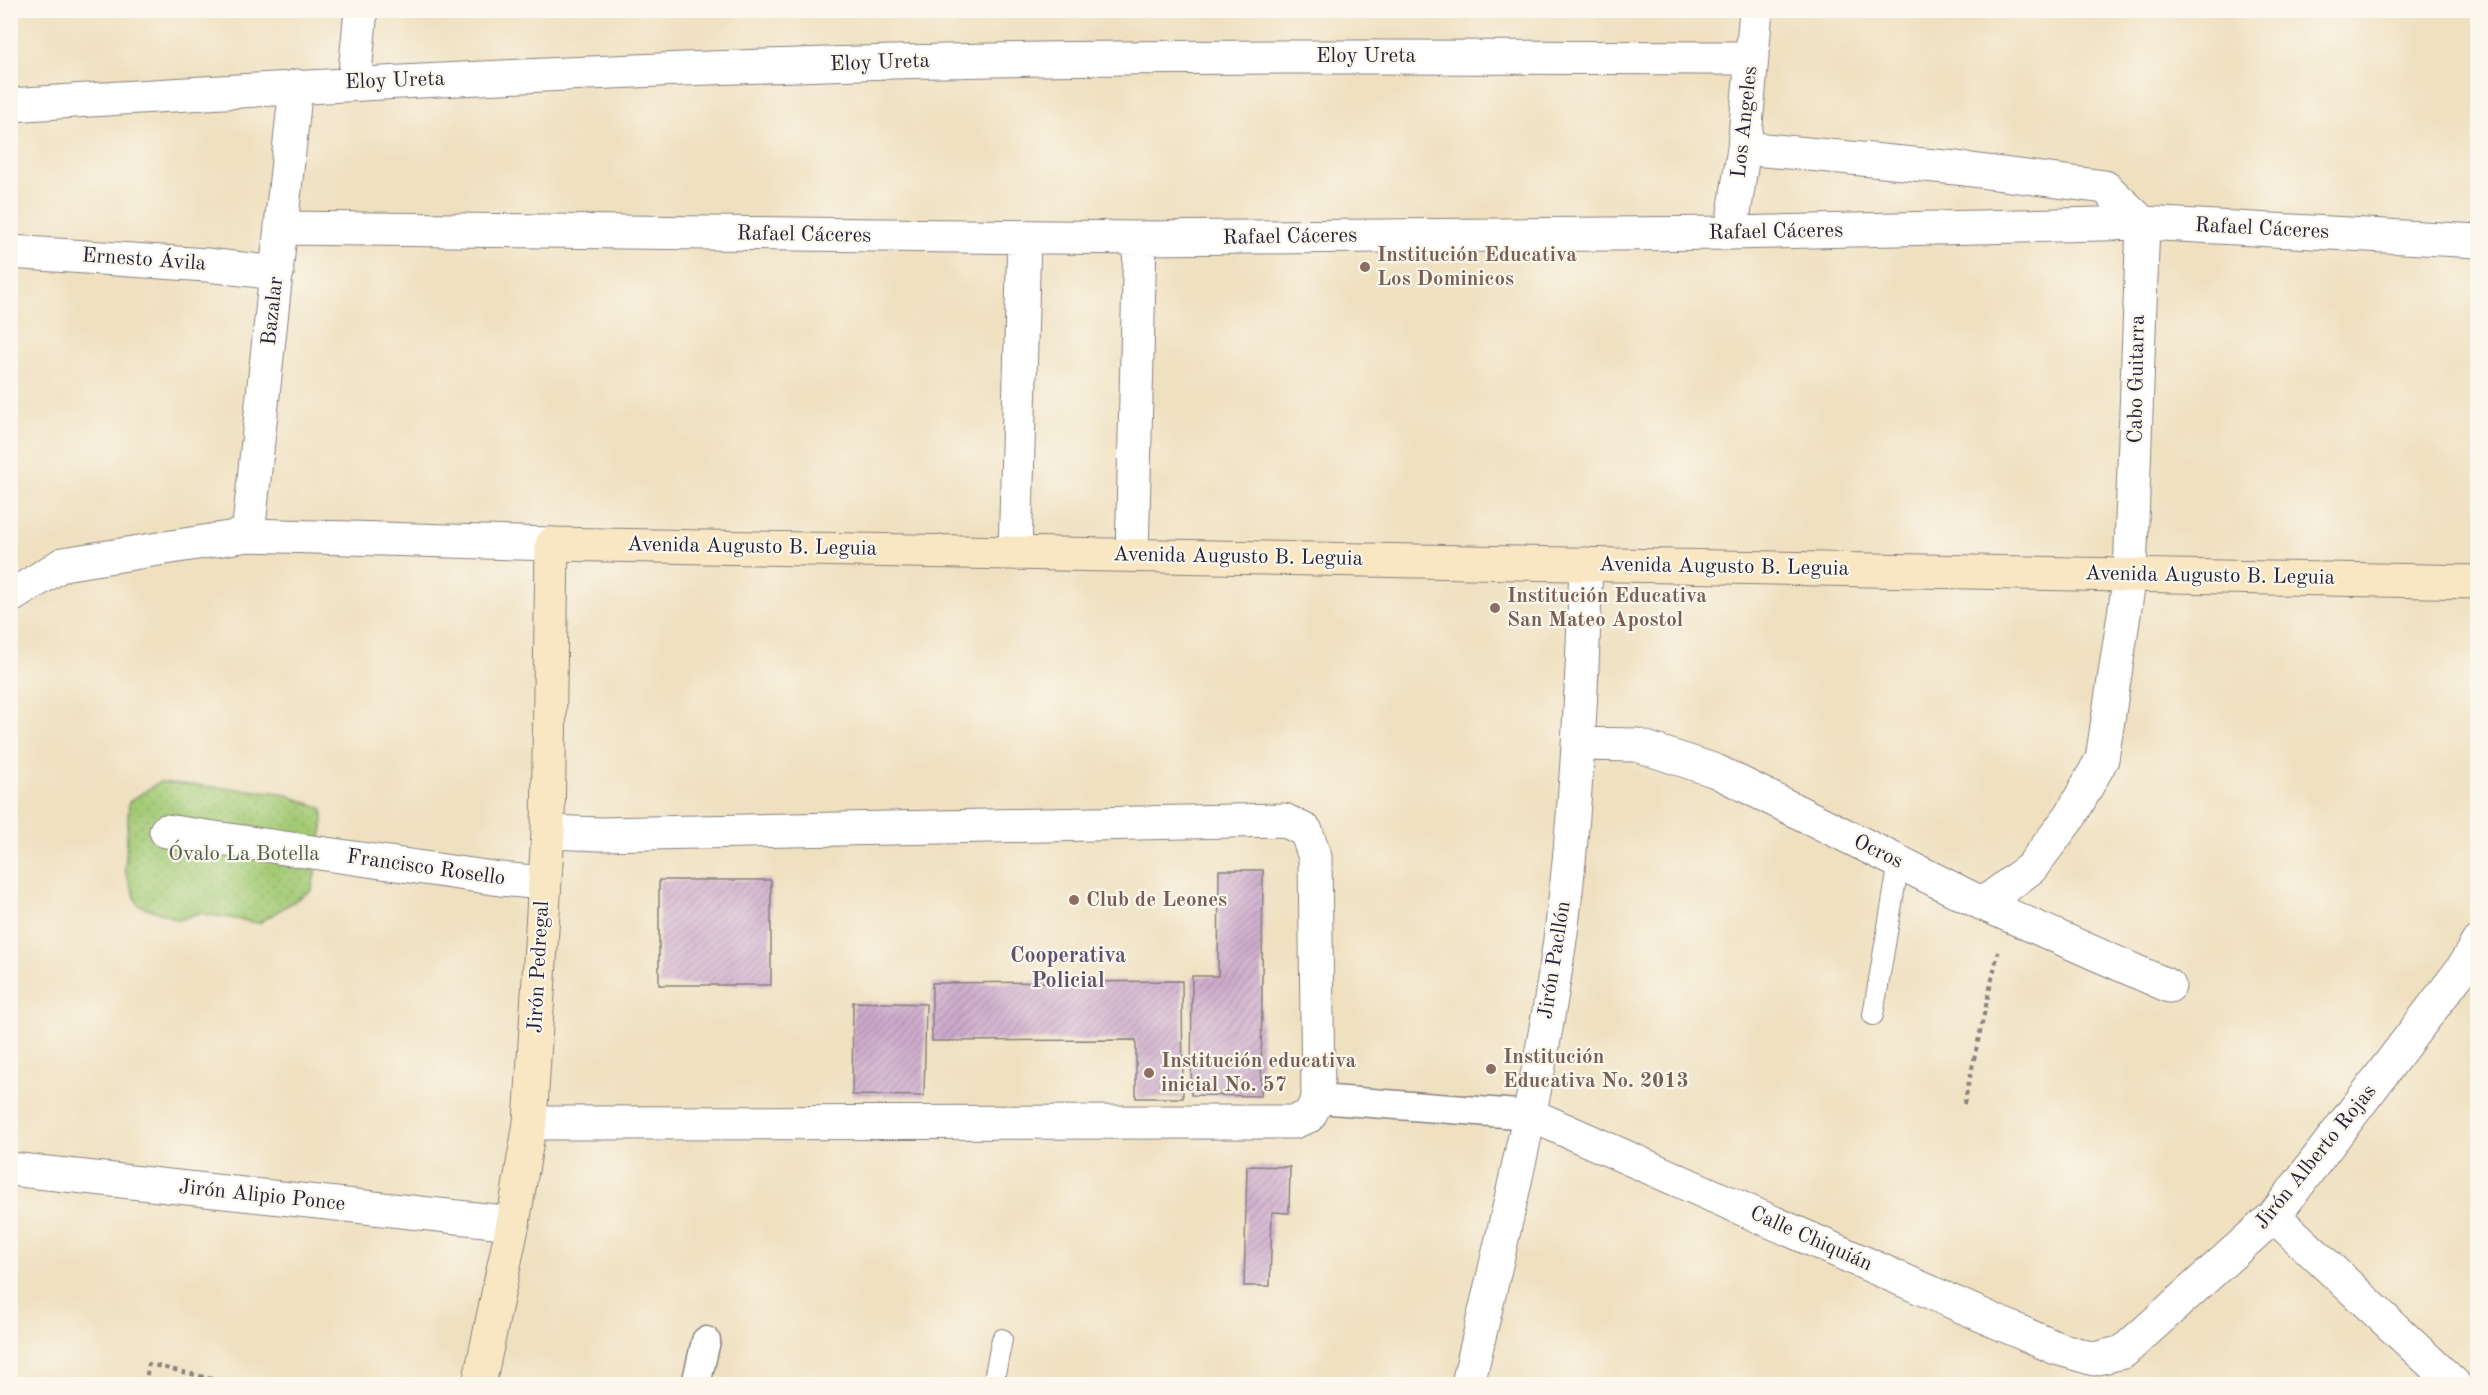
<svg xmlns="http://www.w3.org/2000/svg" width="2488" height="1395" viewBox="0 0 2488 1395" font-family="'Old Standard TT',serif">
	<defs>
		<pattern id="park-dots" width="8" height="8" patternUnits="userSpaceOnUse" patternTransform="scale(1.5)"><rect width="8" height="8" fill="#a3ca74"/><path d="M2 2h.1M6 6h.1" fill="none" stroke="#8cad65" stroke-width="1.8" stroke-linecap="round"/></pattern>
		<pattern id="building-hatch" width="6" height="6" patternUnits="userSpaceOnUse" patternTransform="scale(1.5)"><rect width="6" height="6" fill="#cca9cb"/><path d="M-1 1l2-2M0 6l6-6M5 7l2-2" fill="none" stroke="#a589a6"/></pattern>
	</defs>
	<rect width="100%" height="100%" fill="#fbf7ec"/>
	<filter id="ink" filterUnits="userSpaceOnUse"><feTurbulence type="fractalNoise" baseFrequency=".0167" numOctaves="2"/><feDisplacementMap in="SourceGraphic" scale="12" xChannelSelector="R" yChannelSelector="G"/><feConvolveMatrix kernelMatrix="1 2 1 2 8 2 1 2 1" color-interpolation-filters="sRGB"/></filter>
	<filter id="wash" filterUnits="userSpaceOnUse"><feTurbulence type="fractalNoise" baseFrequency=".008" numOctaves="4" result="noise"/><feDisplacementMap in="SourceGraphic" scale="24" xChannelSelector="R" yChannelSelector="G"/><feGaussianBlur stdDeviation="1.35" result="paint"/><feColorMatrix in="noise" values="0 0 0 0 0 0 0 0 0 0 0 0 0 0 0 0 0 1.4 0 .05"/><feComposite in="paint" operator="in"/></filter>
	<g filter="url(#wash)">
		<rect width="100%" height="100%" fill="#efe0c0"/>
		<path fill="url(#park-dots)" stroke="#627658" stroke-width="1.5" d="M159,782L282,793L323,809V827L312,890L259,923L198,913L180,920L138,905L125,871L129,802Z"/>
		<g id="blocks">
			<path fill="url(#building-hatch)" d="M1219,870H1263L1261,1096L1191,1095L1192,976H1218Z
				M659,880H771V985H659Z
				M1182,981L1183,1098H1136V1040L932,1041V983Z
				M853,1002L926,1004L924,1096L852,1095Z
				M1247,1166L1290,1167L1289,1213L1272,1212L1270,1286H1244Z"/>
		</g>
	</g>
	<g filter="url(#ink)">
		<use href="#blocks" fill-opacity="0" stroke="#88817e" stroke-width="1.5"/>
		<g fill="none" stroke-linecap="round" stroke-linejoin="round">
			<g stroke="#88817e" stroke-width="22">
				<path id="service" d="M1873,1015L1899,862
					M993,1384L1002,1339"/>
			</g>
			<g stroke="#88817e" stroke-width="31">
				<path id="pedestrian" d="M1318,1099L1531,1115
					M696,1384L706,1341"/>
			</g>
			<g stroke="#88817e" stroke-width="35">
				<path id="minor" d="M354,83L361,10
					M10,105C305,86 599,70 893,62C1179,55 1465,57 1751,58
					M1744,148L1956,168L2105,187L2143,223L2130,575L2102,759L2071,815L2031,868L1983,904
					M282,228L1140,238L1731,233L2143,223L2478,241
					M1731,233L1744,148L1756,10
					M10,252L207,265L277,273
					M248,535L296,86
					M1015,553L1024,238
					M1132,555L1140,238
					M1580,744L1637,745L1716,771L1983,904L2169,986
					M166,831L500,879L544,883
					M1531,1115L2056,1348L2094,1359L2123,1352L2274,1216L2462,969L2478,942
					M530,1123L1294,1122L1309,1116L1318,1099L1315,857L1306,831L1284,820L601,834L548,832
					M10,1169L513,1223
					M2274,1216L2454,1384
					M1468,1384C1504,1230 1543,1075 1563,917C1577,800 1582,682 1586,564"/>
			</g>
			<g stroke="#88817e" stroke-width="35">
				<path id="tertiary" d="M10,597L63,564L248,535L552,544"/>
			</g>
			<g stroke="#88817e" stroke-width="35">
				<path id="secondary" d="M479,1384L513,1223L530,1123L548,832L552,544L2478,582"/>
			</g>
			<path stroke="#88817e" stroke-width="4" stroke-dasharray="4.5 4.5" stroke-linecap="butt" d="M1964,1104L1998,952
				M145,1384L149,1364L234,1384
				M861,1384L862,1379"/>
			<use href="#service" stroke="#fff" stroke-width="20"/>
			<use href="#pedestrian" stroke="#fff" stroke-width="28"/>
			<use href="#minor" stroke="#fff" stroke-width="33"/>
			<use href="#tertiary" stroke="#fff" stroke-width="33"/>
			<use href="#secondary" stroke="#f9e7c3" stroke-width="33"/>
		</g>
	</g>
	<g fill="#8d6e63" stroke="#fbf7ec" stroke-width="2">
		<circle cx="1365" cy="267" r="6"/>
		<circle cx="1495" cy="608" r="6"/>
		<circle cx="1074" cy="900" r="6"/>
		<circle cx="1491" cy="1069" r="6"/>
		<circle cx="1149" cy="1073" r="6"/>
	</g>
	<g text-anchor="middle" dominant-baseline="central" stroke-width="4.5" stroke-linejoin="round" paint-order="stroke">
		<g font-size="21" fill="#22223b" stroke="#fbf7ec">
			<text x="1366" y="56">Eloy Ureta</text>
			<text transform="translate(880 63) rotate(-2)">Eloy Ureta</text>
			<text transform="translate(395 81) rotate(-2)">Eloy Ureta</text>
			<text transform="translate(1745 122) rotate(-84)">Los Angeles</text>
			<text transform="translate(2262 229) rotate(3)">Rafael Cáceres</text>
			<text transform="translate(1776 232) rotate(-1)">Rafael Cáceres</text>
			<text transform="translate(804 235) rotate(1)">Rafael Cáceres</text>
			<text transform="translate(1290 237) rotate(-1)">Rafael Cáceres</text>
			<text transform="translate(144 260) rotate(4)">Ernesto Ávila</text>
			<text transform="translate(273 311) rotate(-84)">Bazalar</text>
			<text transform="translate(2137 379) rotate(-89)">Cabo Guitarra</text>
			<text transform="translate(752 547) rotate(1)">Avenida Augusto B. Leguia</text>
			<text transform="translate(1238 557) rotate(1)">Avenida Augusto B. Leguia</text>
			<text transform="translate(1724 567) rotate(1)">Avenida Augusto B. Leguia</text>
			<text transform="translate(2210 576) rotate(1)">Avenida Augusto B. Leguia</text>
			<text transform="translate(1878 852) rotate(26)">Ocros</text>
			<text transform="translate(426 868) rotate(8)">Francisco Rosello</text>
			<text transform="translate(1555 960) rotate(-81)">Jirón Pacllón</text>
			<text transform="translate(539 967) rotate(-87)">Jirón Pedregal</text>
			<text transform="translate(2316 1157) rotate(-51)">Jirón Alberto Rojas</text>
			<text transform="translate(262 1196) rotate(6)">Jirón Alipio Ponce</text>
			<text transform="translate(1811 1239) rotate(24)">Calle Chiquián</text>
		</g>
		<g font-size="21" font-weight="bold" fill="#785e54" stroke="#fbf7ec" text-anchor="start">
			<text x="1377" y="255">Institución Educativa<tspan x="1377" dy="24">Los Dominicos</tspan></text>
			<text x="1507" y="596">Institución Educativa<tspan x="1507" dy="24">San Mateo Apostol</tspan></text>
			<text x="1086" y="900">Club de Leones</text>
			<text x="1503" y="1057">Institución<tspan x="1503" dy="24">Educativa No. 2013</tspan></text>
			<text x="1161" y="1061">Institución educativa<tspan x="1161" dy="24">inicial No. 57</tspan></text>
		</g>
		<g font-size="21" fill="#4f5d4f" stroke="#fbf7ec">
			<text x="244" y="854">Óvalo La Botella</text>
		</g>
		<g font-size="22" font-weight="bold" fill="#5e516d" stroke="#fbf7ec">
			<text x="1068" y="956">Cooperativa<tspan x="1068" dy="25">Policial</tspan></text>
		</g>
	</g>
	<rect width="2488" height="1395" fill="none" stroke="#fbf7ec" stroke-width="36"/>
</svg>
